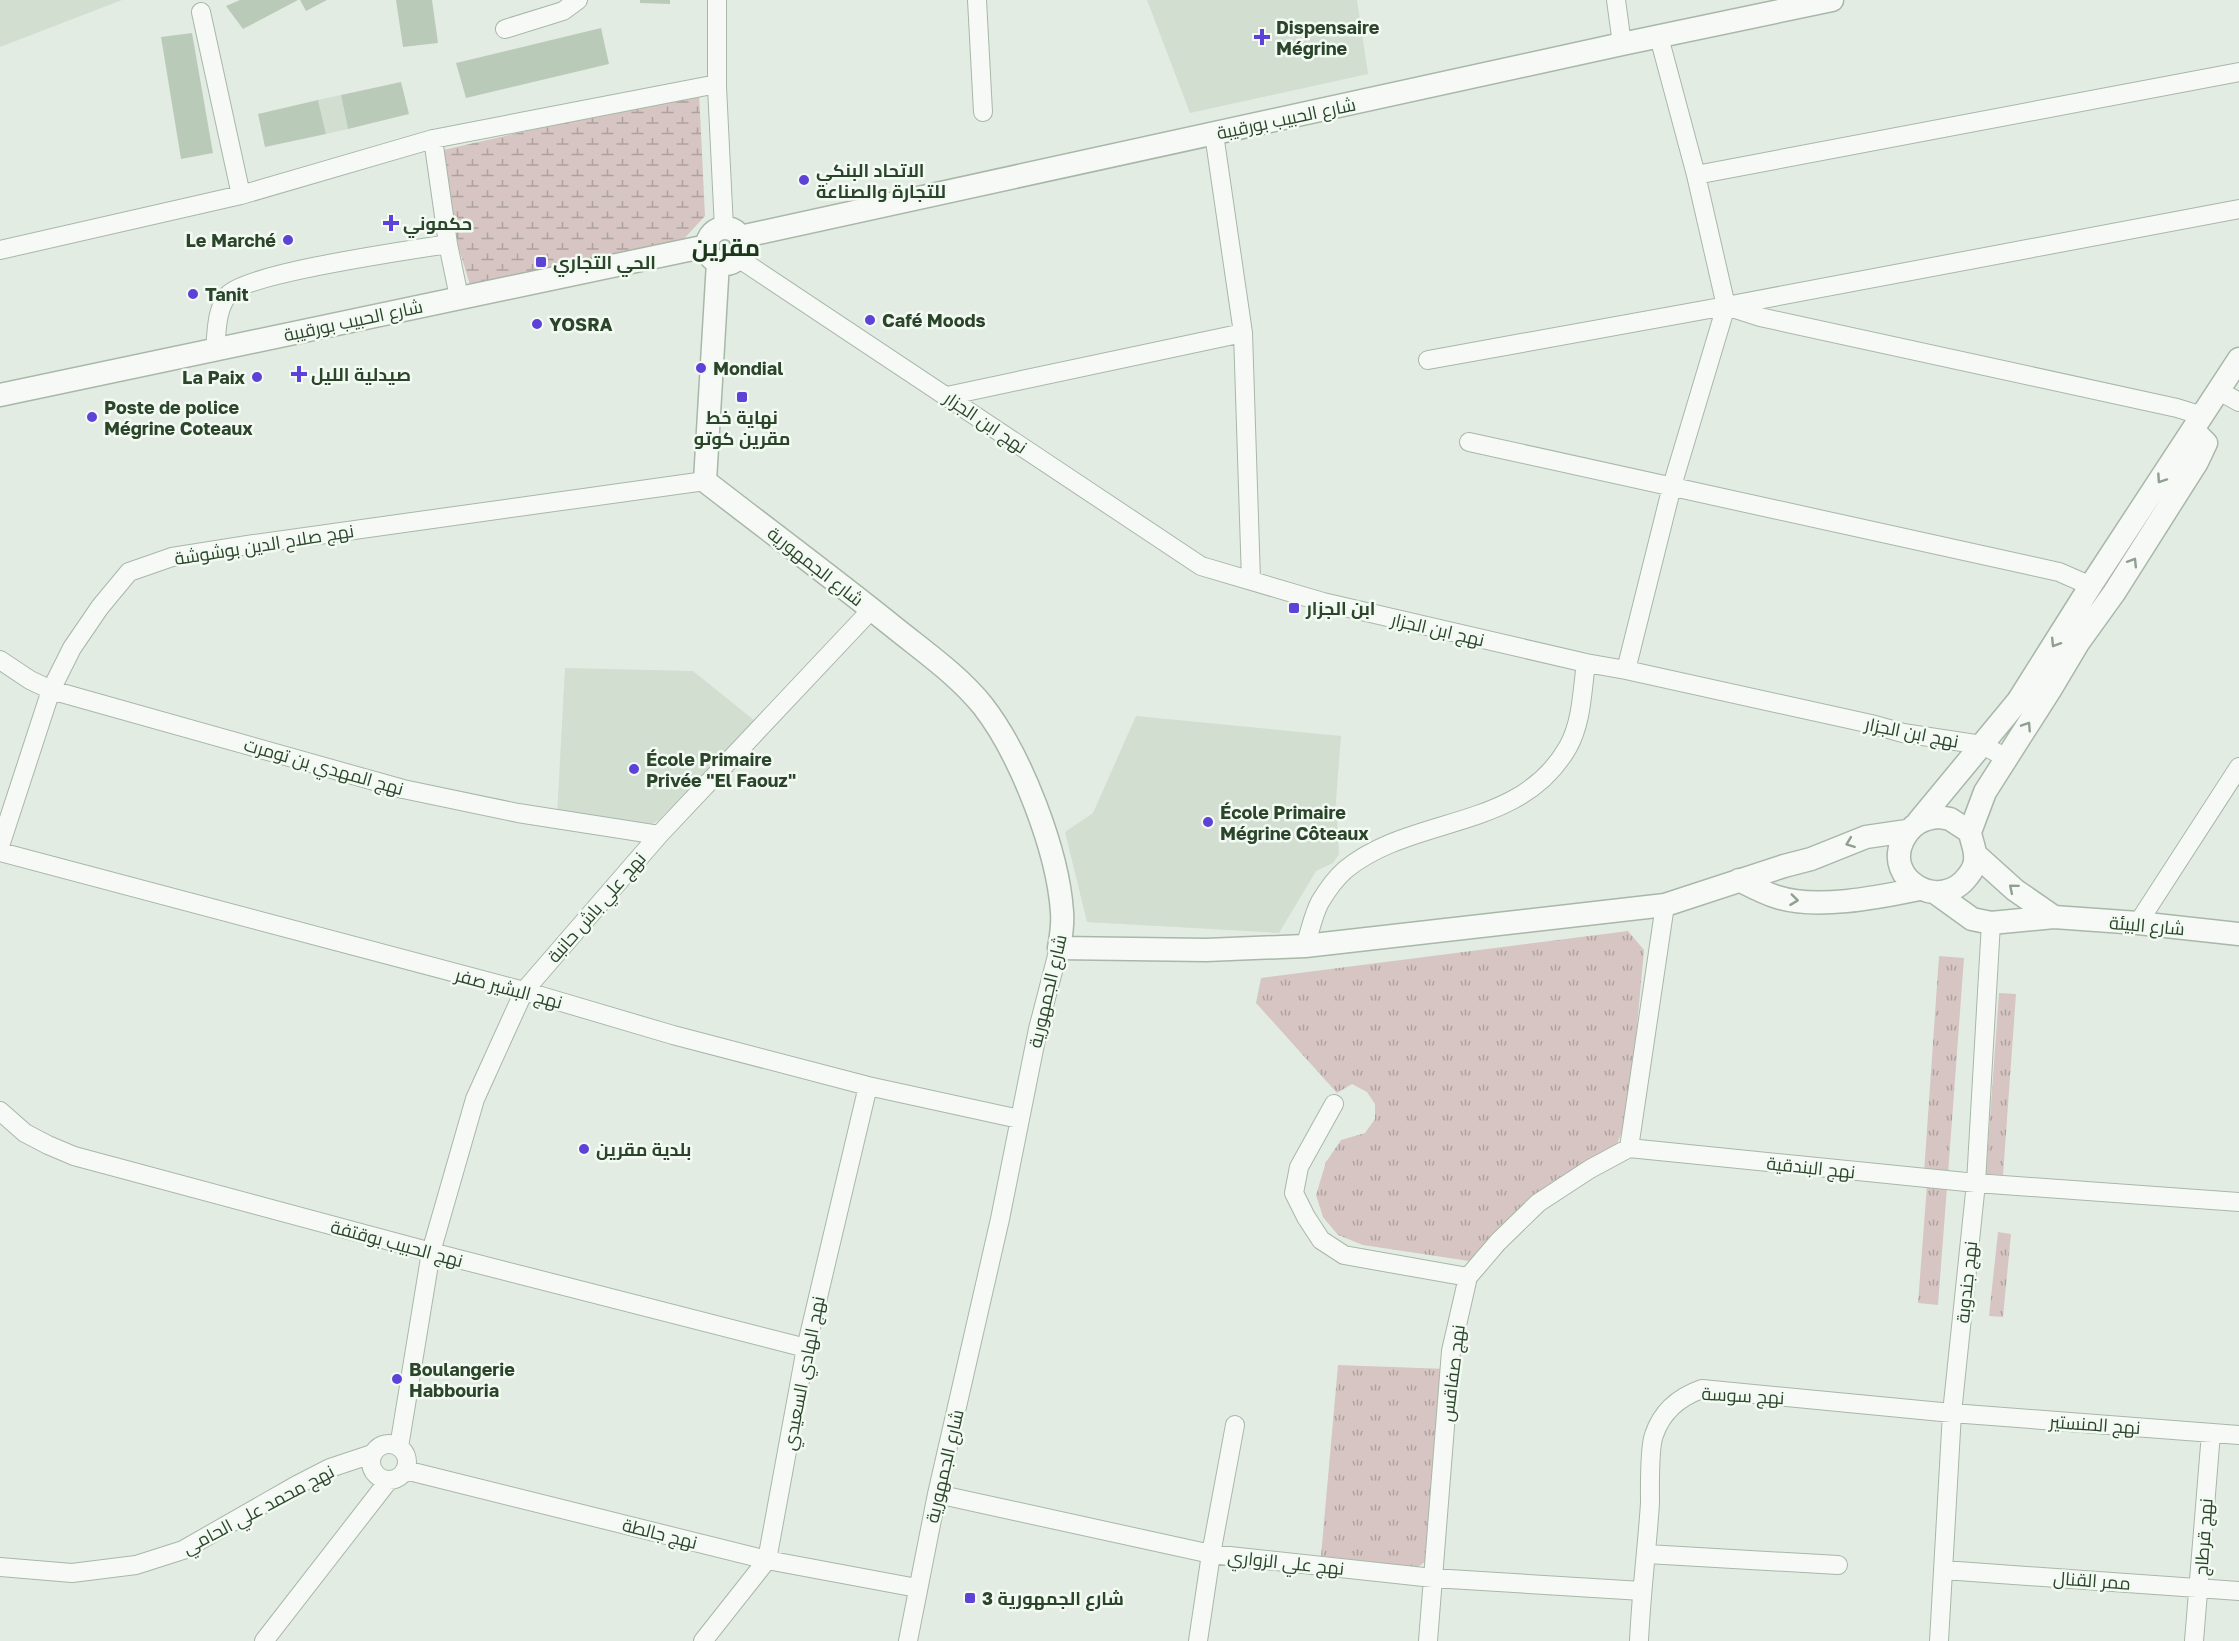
<svg xmlns="http://www.w3.org/2000/svg" width="2239" height="1641" viewBox="0 0 2239 1641" font-family="'Golos Text',Cairo,sans-serif">
	<defs>
		<pattern id="grass-tufts" width="24" height="20" patternUnits="userSpaceOnUse" patternTransform="scale(1.5)"><rect width="24" height="20" fill="#d6c5c3"/><path d="M3 7l-1-3M5 7V3M7 7l1-3M15 17l-1-3M17 17v-4M19 17l1-3" fill="none" stroke="#aea29e"/></pattern>
		<pattern id="wetland-marsh" width="20" height="14" patternUnits="userSpaceOnUse" patternTransform="scale(1.5)"><rect width="20" height="14" fill="#d6c5c3"/><path d="M1 5h8M5 5V1M11 12h8M15 12V8" fill="none" stroke="#aea29e"/></pattern>
	</defs>
	<rect width="100%" height="100%" fill="#e3ece3"/>
	<path fill="#d1ded0" d="M0,0H122L0,47Z
		M1147,0H1357L1368,74L1190,113Z
		M341,95L348,129L326,134L318,100Z
		M565,668L693,671L755,721L659,820L647,827L557,816Z
		M1136,716L1341,736L1336,800L1339,854L1333,863L1316,871L1279,933L1087,922L1065,832L1093,813Z"/>
	<path fill="url(#grass-tufts)" d="M1628,931L1644,950L1629,1115L1617,1144L1528,1202L1502,1224L1469,1261L1363,1245L1338,1235L1323,1217L1316,1195L1326,1162L1341,1140L1365,1133L1375,1119V1104L1367,1092L1352,1084L1337,1093L1256,1003L1261,978Z
		M1939,956L1964,958L1948,1174L1924,1173Z
		M1999,993L2016,994L2003,1175L1986,1174Z
		M1927,1185L1947,1187L1938,1305L1918,1303Z
		M1998,1232L2011,1234L2003,1317L1989,1316Z
		M1338,1365L1447,1369L1430,1558L1418,1567L1321,1556Z"/>
	<path fill="url(#wetland-marsh)" d="M699,92L705,216L681,242L470,285L430,153Z"/>
	<path fill="#bacab9" d="M240,0H298L243,29L226,6Z
		M300,0H327L306,11Z
		M396,0H432L438,43L403,47Z
		M640,0H670V4L640,3Z
		M601,28L609,64L466,98L456,63Z
		M192,33L213,153L181,159L161,37Z
		M401,82L409,114L348,129L341,95Z
		M318,100L326,134L265,147L258,114Z"/>
	<g fill="none" stroke-linecap="round" stroke-linejoin="round">
		<g stroke="#a8b7a7" stroke-width="20">
			<path id="minor" d="M717,0V87L724,228
				M977,0L983,112
				M1616,0L1622,44
				M201,12L241,195
				M505,29L563,11L578,0
				M1659,37L1696,175L2239,72
				M1214,134L1243,333L1251,580
				M433,139L448,244L459,297
				M1696,175L1726,306L2239,209
				M0,250L241,195L433,139L717,84
				M738,258L1201,566L1323,602L1586,663L1626,670L1871,724L1903,733L1982,745L2007,758
				M215,349C217,331 216,310 228,295C246,273 411,250 448,244
				M1428,360L1726,306L1760,317L2177,408L2203,416
				M2219,391L2239,402
				M947,396L1243,333
				M1469,442L2023,564L2059,572L2091,586
				M0,660L30,680L51,690L403,789L518,813L659,835
				M1626,670L1672,486L1726,306
				M0,846L51,690L72,648L100,607L129,572L172,557L254,544L705,481
				M0,852L524,991L673,1035L868,1086L1019,1119
				M2138,923L2239,767
				M1305,946C1310,932 1313,915 1320,902C1326,892 1336,878 1345,870C1413,814 1520,832 1568,747C1582,722 1582,691 1586,663
				M1334,1104L1299,1167L1294,1193L1306,1217L1321,1240L1344,1255L1468,1277
				M0,1111L25,1133L48,1145L74,1156L431,1252L806,1348
				M1629,1148L1976,1183L2239,1202
				M1629,1148L1665,905
				M371 1462a18 18 0 1 1 36 0a18 18 0 1 1-36 0Z
				M399,1447L431,1252L475,1099L524,991L659,835L872,609
				M405,1470L767,1560L917,1588
				M937,1494L1211,1554L1433,1578L1642,1591
				M1647,1554L1838,1565
				M0,1567L72,1573L136,1565L183,1550L295,1486L330,1468L372,1454
				M1944,1570L2239,1591
				M264,1641L389,1480
				M703,1641L767,1560L806,1348L868,1086
				M908,1641L937,1494L1000,1219L1038,1029L1059,948
				M1198,1641L1211,1554L1235,1425
				M1428,1641L1451,1351L1468,1277L1498,1242L1538,1203L1590,1169L1629,1148
				M1639,1641C1641,1595 1647,1549 1650,1503C1650,1487 1649,1448 1654,1435C1662,1411 1679,1397 1702,1389L1952,1413L2239,1435
				M1939,1641L1952,1413L1976,1183L1991,923
				M2194,1641L2211,1433"/>
		</g>
		<g stroke="#a8b7a7" stroke-width="25">
			<path id="tertiary" d="M707 246a18 18 0 1 1 36 0a18 18 0 1 1-36 0Z
				M740,237L1622,44L1832,0
				M718,262L705,481C768,530 833,578 895,628C926,653 959,676 983,706C1021,755 1058,851 1062,912C1063,924 1061,937 1059,948L1206,950L1305,946L1665,905L1784,866L1811,859L1866,837L1907,831
				M0,395L707,246
				M1939,817L1950,819L1970,832C1971,840 1975,848 1975,855C1976,863 1973,870 1968,876C1941,913 1883,880 1903,840C1911,825 1922,818 1939,817Z
				M1918,822L2018,701L2093,582L2239,359
				M1970,832L1985,792L2050,690L2078,643L2114,593L2197,462L2206,443L2194,431
				M1975,854L2015,890L2054,917
				M1739,880C1751,886 1764,893 1777,897C1817,910 1879,897 1919,889
				M1936,893L1972,919L1991,923L2054,917L2138,923L2239,934"/>
		</g>
		<use href="#minor" stroke="#f6f9f6" stroke-width="18"/>
		<use href="#tertiary" stroke="#f6f9f6" stroke-width="22"/>
	</g>
	<defs><path id="oneway-chevron" d="M-2-3.5L2.5 0L-2 3.5" fill="none" stroke-width="1.6" stroke-linecap="round" stroke-linejoin="round" transform="scale(1.5)"/></defs>
	<g stroke="#909f90">
		<use href="#oneway-chevron" transform="translate(2161 479) rotate(124)"/>
		<use href="#oneway-chevron" transform="translate(2133 562) rotate(-58)"/>
		<use href="#oneway-chevron" transform="translate(2055 643) rotate(122)"/>
		<use href="#oneway-chevron" transform="translate(2027 726) rotate(-57)"/>
		<use href="#oneway-chevron" transform="translate(1850 843) rotate(159)"/>
		<use href="#oneway-chevron" transform="translate(2013 888) rotate(-140)"/>
		<use href="#oneway-chevron" transform="translate(1794 900) rotate(7)"/>
	</g>
	<g fill="#5c42d6" stroke="#f3f9f3" stroke-width="2">
		<path d="M1259 28h6v6h6v6h-6v6h-6v-6h-6v-6h6z"/>
		<circle cx="804" cy="180" r="6"/>
		<path d="M388 214h6v6h6v6h-6v6h-6v-6h-6v-6h6z"/>
		<circle cx="288" cy="240" r="6"/>
		<rect x="535" y="256" width="12" height="12" rx="3"/>
		<circle cx="193" cy="294" r="6"/>
		<circle cx="870" cy="320" r="6"/>
		<circle cx="537" cy="324" r="6"/>
		<circle cx="701" cy="368" r="6"/>
		<path d="M296 365h6v6h6v6h-6v6h-6v-6h-6v-6h6z"/>
		<circle cx="257" cy="377" r="6"/>
		<rect x="736" y="391" width="12" height="12" rx="3"/>
		<circle cx="92" cy="417" r="6"/>
		<rect x="1288" y="602" width="12" height="12" rx="3"/>
		<circle cx="634" cy="769" r="6"/>
		<circle cx="1208" cy="822" r="6"/>
		<circle cx="584" cy="1149" r="6"/>
		<circle cx="397" cy="1379" r="6"/>
		<rect x="964" y="1592" width="12" height="12" rx="3"/>
	</g>
	<g text-anchor="middle" dominant-baseline="central" stroke-width="5" stroke-linejoin="round" paint-order="stroke">
		<g font-size="18" font-weight="bold" fill="#2a4529" stroke="#f3f9f3" text-anchor="start">
			<text x="1276" y="27">Dispensaire<tspan x="1276" dy="21">Mégrine</tspan></text>
			<text x="816" y="170">الاتحاد البنكي<tspan x="816" dy="21">للتجارة والصناعة</tspan></text>
			<text x="403" y="223">حكموني</text>
			<text x="276" y="240" text-anchor="end">Le Marché</text>
			<text x="553" y="262">الحي التجاري</text>
			<text x="205" y="294">Tanit</text>
			<text x="882" y="320">Café Moods</text>
			<text x="549" y="324">YOSRA</text>
			<text x="713" y="368">Mondial</text>
			<text x="311" y="374">صيدلية الليل</text>
			<text x="245" y="377" text-anchor="end">La Paix</text>
			<text x="104" y="407">Poste de police<tspan x="104" dy="21">Mégrine Coteaux</tspan></text>
			<text x="742" y="417" text-anchor="middle">نهاية خط<tspan x="742" dy="21">مقرين كوتو</tspan></text>
			<text x="1306" y="608">ابن الجزار</text>
			<text x="646" y="759">École Primaire<tspan x="646" dy="21">Privée "El Faouz"</tspan></text>
			<text x="1220" y="812">École Primaire<tspan x="1220" dy="21">Mégrine Côteaux</tspan></text>
			<text x="596" y="1149">بلدية مقرين</text>
			<text x="409" y="1369">Boulangerie<tspan x="409" dy="21">Habbouria</tspan></text>
			<text x="982" y="1598">شارع الجمهورية 3</text>
		</g>
		<g font-size="18" fill="#2a4529" stroke="#f3f9f3">
			<text transform="translate(1286 118) rotate(-12)">شارع الحبيب بورقيبة</text>
			<text transform="translate(353 320) rotate(-12)">شارع الحبيب بورقيبة</text>
			<text transform="translate(986 422) rotate(34)">نهج ابن الجزار</text>
			<text transform="translate(264 544) rotate(-9)">نهج صلاح الدين بوشوشة</text>
			<text transform="translate(816 566) rotate(38)">شارع الجمهورية</text>
			<text transform="translate(1438 629) rotate(13)">نهج ابن الجزار</text>
			<text transform="translate(1912 732) rotate(11)">نهج ابن الجزار</text>
			<text transform="translate(324 766) rotate(16)">نهج المهدي بن تومرت</text>
			<text transform="translate(596 907) rotate(-49)">نهج علي باش حانبة</text>
			<text transform="translate(2147 925) rotate(5)">شارع البيئة</text>
			<text transform="translate(509 988) rotate(15)">نهج البشير صفر</text>
			<text transform="translate(1047 991) rotate(-77)">شارع الجمهورية</text>
			<text transform="translate(1811 1167) rotate(6)">نهج البندقية</text>
			<text transform="translate(397 1243) rotate(15)">نهج الحبيب بوقتفة</text>
			<text transform="translate(1966 1282) rotate(-84)">نهج جندوبة</text>
			<text transform="translate(803 1373) rotate(-79)">نهج الهادي السعيدي</text>
			<text transform="translate(1452 1373) rotate(-83)">نهج صفاقس</text>
			<text transform="translate(1743 1395) rotate(3)">نهج سوسة</text>
			<text transform="translate(2095 1424) rotate(4)">نهج المنستير</text>
			<text transform="translate(944 1466) rotate(-77)">شارع الجمهورية</text>
			<text transform="translate(258 1509) rotate(-28)">نهج محمد علي الحامي</text>
			<text transform="translate(660 1533) rotate(14)">نهج جالطة</text>
			<text transform="translate(2203 1537) rotate(-86)">نهج قرطاج</text>
			<text transform="translate(1286 1562) rotate(6)">نهج علي الزواري</text>
			<text transform="translate(2092 1580) rotate(4)">ممر القنال</text>
		</g>
		<g font-size="24" font-weight="bold" fill="#1c361b" stroke="#f3f9f3">
			<text x="726" y="246">مقرين</text>
		</g>
	</g>
</svg>
